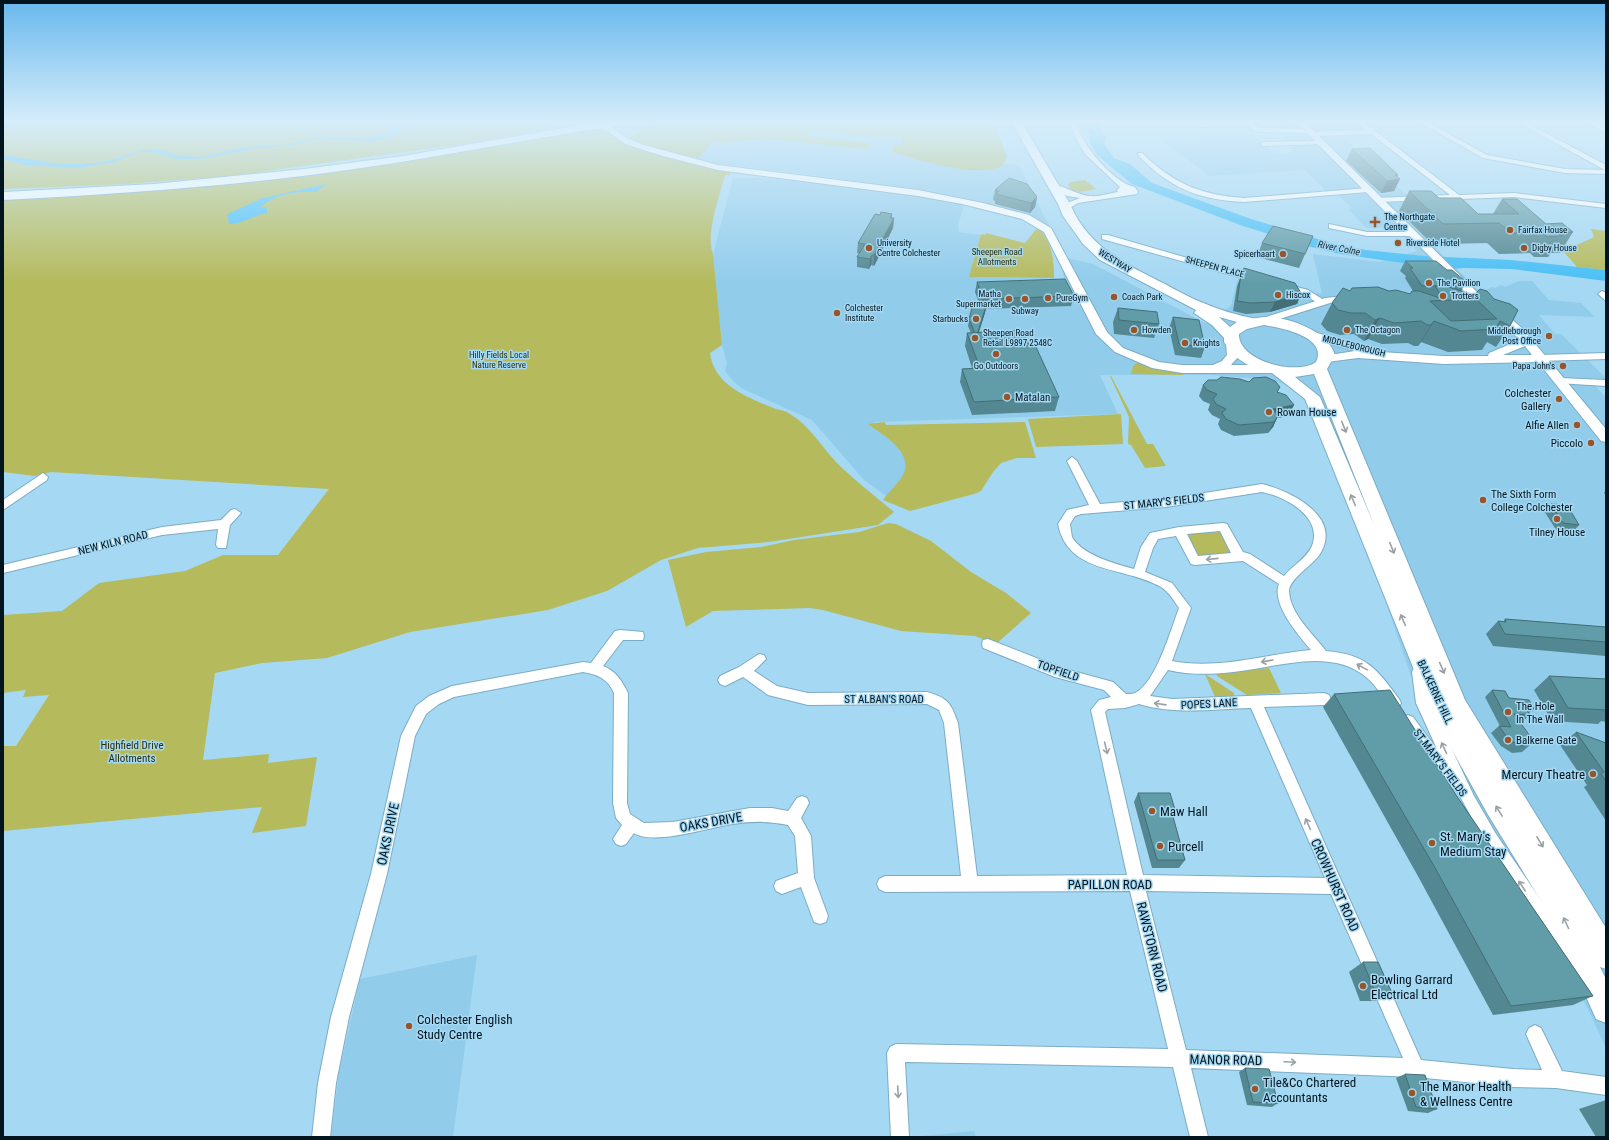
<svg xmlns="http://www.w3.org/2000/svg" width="1609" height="1140" viewBox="0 0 1609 1140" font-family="'Roboto Condensed',sans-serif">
	<rect width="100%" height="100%" fill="#a5d8f3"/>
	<path fill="#91cceb" d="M655,123H991L997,132L1007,157L1004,164L1019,165L1044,216L1068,258L1093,264L1205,323L1231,306L1238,278L1297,291L1322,294L1313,254L1379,262L1417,251L1396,228H1366L1348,209L1352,208L1338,195L1326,191L1305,170L1209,176L1159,137L1255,135L1275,154L1294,153L1290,144L1277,130H1280L1276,123H1356L1374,138L1346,141L1371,160H1367L1414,201L1496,243L1433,245L1481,293L1492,287L1495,288L1501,285L1505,287L1519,281H1532L1549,300L1581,303L1595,317L1539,315L1555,334H1561L1606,378V384H1594L1606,398V1048L1588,1009L1420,702L1372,562L1313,411L1298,393L1282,383L1248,378L1211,375H1100L1118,414L874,422L914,462L888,497L864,480L812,420L743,389L734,382L725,371L727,363L722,345L713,254L733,178H762L816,182L880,190L964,204L958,226L959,232L981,235L969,277L1064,279L1061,264L1046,232L1025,214L959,197L827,177L706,162L630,140V137Z
		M477,955L453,1137H331L339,1073L360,979Z
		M974,1131L976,1137H912Z"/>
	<path fill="#b5ba5c" d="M3,123H550L552,128L463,144L231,176L127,184L3,189Z
		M655,123H991L997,132L1007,157C1005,162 1002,166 997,168C972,176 916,160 892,152L894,145H901L903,138L887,136L886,138L812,130L808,136L870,143L867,149L767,139L721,143L713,141L697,160L630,140V137Z
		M600,128H606L621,141L634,146L731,172L729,175H725C720,195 705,235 713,254L722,345L710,353C714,386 749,398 776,409C780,410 786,411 790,414C810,426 821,446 836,462C854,480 875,496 894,512L878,525L769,542L698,548L661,560L607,591L548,610L410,632L327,658L262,663L215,673L203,760L269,754L268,763L317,757L306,826L252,833L262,807L3,831V746H16L49,695L23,697L26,690L3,693V615L62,611L99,583L185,571L223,555H278L329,489L51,472L35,476L3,472V198L249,180Z
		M1085,180L1096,189C1086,191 1074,195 1068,185L1070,182Z
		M1038,227C1052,241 1054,260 1054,278L969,277L981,234L985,235L986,233L1025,243Z
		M1591,229L1606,231V270L1577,267L1557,244L1577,245L1594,237Z
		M1138,362L1181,372L1183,375L1131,374L1133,366Z
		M1110,376H1111L1147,444H1153L1166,466L1145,468L1131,445L1128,444L1129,417Z
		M1121,414L1123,444L1036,447L1028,419Z
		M885,422L886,425L1025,422L1036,458H1017L1001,463L993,472L981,491L974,494L910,511L883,500C889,491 899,483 904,473C913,451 881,434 868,424Z
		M888,523L896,524L931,541L971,572L1006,593L1031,613L996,644L975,636L901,631L823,610L810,608L713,611L686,627L668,560L706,552L761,547L794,540L859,532Z
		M1221,529L1235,555L1198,559L1182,532Z
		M1269,668L1281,693L1247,695L1217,676L1216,673Z
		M1205,674L1234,693V696L1215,697Z"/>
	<path fill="#49bff5" d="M392,123H404L400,132L395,136L369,142L324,138L292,145L253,149L201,159H177L153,152H140L114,162L78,168L26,165L3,159V155L60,164H82L103,162L146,149L167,151L178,156L201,157L247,147L283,145L326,136L362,139L388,134L393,126Z
		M1085,123H1101L1099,128L1106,137L1104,144L1114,158L1130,164L1152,183L1251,219L1338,245L1366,250L1424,256L1511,260L1606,270V281L1512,269L1464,268L1437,270L1403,263L1340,254L1311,247L1243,226L1132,184L1097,155L1090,143V135L1084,126Z
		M326,184L316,192C298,191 274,194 261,207L267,208V213C253,215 242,225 229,224L227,214L263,198Z"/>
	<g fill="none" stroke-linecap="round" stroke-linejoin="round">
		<g stroke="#7bacc6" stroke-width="2">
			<path id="minor" d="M1070,123H1076C1083,146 1112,182 1135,187L1138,192L1137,194L1078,203L1068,209H1062V205L1080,198L1067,196L1051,188V184C1058,183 1080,196 1090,196C1099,197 1110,193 1118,192L1117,190L1120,187L1085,154L1077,141Z
				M1191,123H1253L1259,128L1308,129L1310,130L1311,132L1366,130L1358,123H1365L1459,195L1514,193L1606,204V208L1514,197L1378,202L1374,200L1375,198L1450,195L1371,134L1311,136L1309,135L1308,133L1257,132L1247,125L1195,127Z
				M1421,123H1429L1487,155L1565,169L1605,170L1519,123H1527L1606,165V174L1565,173L1483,158Z
				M1589,123H1597L1606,128V133Z
				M1320,141L1323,143L1322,144L1264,146L1261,144L1264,142Z
				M1138,153H1142C1173,183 1200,195 1244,198L1368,188L1372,190L1368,192L1244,202C1199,200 1169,188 1138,155Z
				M1329,224L1367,232H1412L1416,234L1412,236H1367L1329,228Z
				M1102,235H1108L1260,279L1256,282L1253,281L1102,239Z
				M1286,284L1308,290L1327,302L1326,304H1320L1302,294L1283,289V285Z
				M1602,291L1606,293V301L1598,294Z
				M1606,353V359L1540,361L1535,358L1540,355Z
				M1560,378L1606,380V386L1557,383L1555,381L1557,379Z
				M1072,457L1077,461L1100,504L1172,498L1262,484C1291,491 1343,517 1320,554C1313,565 1289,579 1289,591C1290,614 1313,634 1326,651C1366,654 1377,669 1399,699L1401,703L1399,707C1396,708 1393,709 1390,707C1385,704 1381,695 1378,690C1366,673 1349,664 1329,662C1310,659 1290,663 1271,666C1237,672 1202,678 1168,670L1150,696L1172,699L1324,693L1329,695L1331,699L1329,703L1324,705L1264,707L1421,1060L1513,1069L1542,1070L1526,1034L1529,1028L1535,1025L1541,1028L1562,1071L1606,1077V1095L1556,1088L1513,1087L1416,1077L1191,1068L1208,1137H1190L1173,1067L905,1062L909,1137H891L887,1053L890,1047L896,1044L1168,1049L1130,891L885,892L879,889L877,884L879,879L885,876H961L944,723L939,710L927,704L808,705L768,695L743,677L725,686L720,684L718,680L720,676L739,667L759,654L764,655L766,659L754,671L777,686L808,693L927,692C948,698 951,703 958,723L977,876L1127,875L1091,710L1099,700L1111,697L1104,690L1055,677L983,648L982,644L983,640L988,639L1062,668L1113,682L1126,694C1129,694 1133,694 1135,693C1156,683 1171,629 1179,608C1174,601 1169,592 1161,587C1125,566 1068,575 1058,524L1067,510L1089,505L1067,461ZM1262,492C1286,497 1323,517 1312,546C1307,558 1292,566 1284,576L1250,554L1243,552L1227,524L1223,523L1179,527L1150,533L1141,547L1134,569C1116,564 1082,555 1072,537C1071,533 1071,528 1070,524L1075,516L1081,514L1166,507ZM1220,531L1231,553L1198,556L1187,534ZM1176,536L1191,564L1195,565L1243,561L1279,584C1271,604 1299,636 1311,650C1265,654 1218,670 1172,661L1191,608L1172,583L1145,572L1153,548L1158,539ZM1139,704C1175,715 1213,709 1251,708L1325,878L1143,875L1105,712L1108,709L1125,708ZM1146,891L1331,894L1403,1058L1186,1050Z
				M43,473L48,477L47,480L3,510V500Z
				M235,509L241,513L230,525L226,548H218L216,545L218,529L162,535L3,573V565L162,527L221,520L231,510Z
				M620,630L643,632L644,636L643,640H623L603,666C616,671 622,681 628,693L627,803L630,814L644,823L673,822L750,808H772L788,811L797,798L802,796L807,798L809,803L801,818L811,836L814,878L828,916L826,922L820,924L814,922L801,887L782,894L776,891L774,886L776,881L798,873L795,836L788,825C769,821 752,821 733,824C710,827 653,846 634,833L626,844L621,846L616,844L613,839L622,825L616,818L613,803L614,693C608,679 597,674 583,672L454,697L439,704L426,714L415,736L387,874L349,1017L336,1083L330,1137H312L318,1083L331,1017L371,874L401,736L416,706L429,696L452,686L583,662L591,663L615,631Z
				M1419,667L1424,668L1426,672L1430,703L1474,796L1496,834L1580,958L1582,964L1580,970L1574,972L1568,970L1486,844L1456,789L1450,788L1403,725L1401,721L1403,717L1408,715L1413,717L1437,749L1416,703L1412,672L1414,668Z"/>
		</g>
		<g stroke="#7bacc6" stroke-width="2">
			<path id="tertiary" d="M597,123L608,125L627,138L644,145L718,165L918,190L983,203L1029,215L1051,228L1107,332L1123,348L1159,362L1182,365H1213L1222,361L1227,355L1226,344L1232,341L1238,344L1239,356L1231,365H1270L1276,369L1270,373H1182L1152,368L1115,352L1096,334L1044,232L1022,219L962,204L918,196L718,170L663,156L625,144L606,130L597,127Z
				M1297,123H1306L1486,301L1487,303L1486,305H1478Z
				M1354,295L1358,296L1359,298L1358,300L1330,303L1264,324L1258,321L1260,319L1325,298Z
				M1496,308L1500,309L1523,329L1606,429V442L1601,441L1538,362L1444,364L1358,358L1327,362L1323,360L1321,358L1323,356L1355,351L1306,336L1304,334L1310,331L1314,332L1365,347L1367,349L1365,351L1444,356H1488L1489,353L1520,340L1492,313L1490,311ZM1525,346L1532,355H1503Z"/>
		</g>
		<g stroke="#7bacc6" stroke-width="2">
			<path id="primary" d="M592,123H619L614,126C527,139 441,157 354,169C238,186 121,194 3,200V192L154,184L304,169L403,156Z
				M1012,123H1022L1070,204C1088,247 1125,264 1165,284C1178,291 1192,299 1206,304C1220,310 1237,315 1252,318C1256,319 1260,317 1264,317C1287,316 1328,331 1335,355L1327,369L1465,700L1606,928V969L1600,967L1606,979V1023L1596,1019L1549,914L1487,813L1431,712L1305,399L1272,373L1246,364L1233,355L1224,342V338L1212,325L1194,313L1196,310L1100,260L1083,244L1063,216L1058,204ZM1219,317L1237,322L1230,327ZM1264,325C1282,328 1328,337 1316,362C1297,376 1238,361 1239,334L1247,329ZM1314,374L1375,527L1320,397L1295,377Z"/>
		</g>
		<use href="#minor" fill="#fff" fill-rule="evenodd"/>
		<use href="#tertiary" fill="#fff" fill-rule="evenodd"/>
		<use href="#primary" fill="#fff" fill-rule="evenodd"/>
	</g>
	<path fill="#538791" d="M1352,149L1398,175L1394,191L1381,193L1346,161Z
		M995,190L1037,197L1035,207L1030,213L995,204V201L993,200Z
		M1409,191L1439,198L1478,214H1493L1502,199L1546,224L1573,232L1560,253H1551L1548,257H1534L1530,253L1499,254L1487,243L1432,244L1399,211Z
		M892,218H894L893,228L874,266L871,265L869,269L857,267V257L859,253H857L858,243Z
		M1313,236L1299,268L1257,257L1262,243Z
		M1405,261L1464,286L1461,291L1474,295L1510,326L1496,347L1487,342L1482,350L1448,352L1421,342L1418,346H1414L1408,343L1382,344L1368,339L1364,341L1354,334L1340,335L1327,331L1321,324L1332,303L1350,291H1389L1410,294L1413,291L1405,278L1406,276L1400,271Z
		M1244,268L1301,293L1297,304L1270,312L1246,314L1233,311L1237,286Z
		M977,282L1074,296L1071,306L986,309L979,332L1030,347L1059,397L1055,411L972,415L960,382L962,369L972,368L965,346L967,333H971L968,326L969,319L980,305L975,292Z
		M1118,308L1159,324L1154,338L1114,334L1113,322Z
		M1173,317L1205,347L1201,358L1175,355L1169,328Z
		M1249,382L1277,392L1294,405L1288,416L1277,418L1273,427L1268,433L1234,436L1221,430L1218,424L1220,419L1212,415L1208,410L1210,404L1203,401L1199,396L1203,385Z
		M1606,490V495L1604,493Z
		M1551,504L1579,525L1573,532L1557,531L1544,511Z
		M1505,619L1605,627H1606V656L1493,646L1486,634L1498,621L1503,622Z
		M1549,676L1606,679V722L1601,721L1598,724L1552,721L1534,690Z
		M1492,690L1534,709L1529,713L1530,715L1522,722L1519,721L1530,745L1522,752L1512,753L1501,746L1491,733L1499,726H1500L1485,697Z
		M1334,694L1456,795L1593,996L1573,1005L1493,1015L1419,878L1323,707Z
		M1576,732L1606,743V821L1584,787L1587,785L1560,745Z
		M1138,793L1176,813L1173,818L1185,860L1179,868H1152L1134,802Z
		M1363,962L1391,991L1376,1001H1360L1349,972Z
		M1245,1068L1278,1103L1272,1107L1247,1105L1239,1072Z
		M1405,1074L1437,1109L1428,1113L1408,1111L1396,1078Z
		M1606,1100V1137H1596L1579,1109Z"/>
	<path fill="#446e76" d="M1400,179L1394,191L1381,193L1387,181Z
		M1037,197L1035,207L1030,213L1031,203Z
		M892,214L891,224L894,218L893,228L874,266V255Z
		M872,255L871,265L869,269L870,259Z
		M1301,293L1297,304L1270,312L1275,302Z
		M986,306L985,313L975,343L976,336Z
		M1380,318L1368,339L1364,341L1375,320Z
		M1434,321L1421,342L1418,346L1431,325Z
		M1294,405L1288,416L1277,418L1273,427L1268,433L1274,422L1273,409Z"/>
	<path fill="#619da9" stroke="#446e76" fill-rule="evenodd" d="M1370,148L1398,175H1395L1400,179L1387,181L1352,149Z
		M1009,178L1027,184L1037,197L1031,203L996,194L999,191L995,190Z
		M1409,191H1431L1439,198H1461L1478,214H1519L1502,199H1517L1546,224L1562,223L1573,232L1557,233L1562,236L1547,237L1543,233H1511L1499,223L1443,224Z
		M881,212L892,214L890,218H894L874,255H872L870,259L857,257L865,244L858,243L875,214L880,215Z
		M1273,226L1313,236L1305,254L1262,243Z
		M1405,261H1436L1447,270H1452L1464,280V286H1422L1410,268H1413Z
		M1244,268L1295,283L1301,293L1275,302L1251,303L1237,301L1241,275Z
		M1065,279L1074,296L983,299L977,282Z
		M1435,286H1446L1474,295L1480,289L1487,291L1494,299L1510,304L1518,310L1510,326L1500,321L1496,329L1461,331L1434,321L1431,325H1427L1421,321L1394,323L1380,318L1375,320L1365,313H1351L1338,310L1332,303L1343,288L1350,291L1352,288L1378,287L1389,291L1396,290L1410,294L1412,291H1419L1443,299ZM1476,299L1497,319L1451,321L1430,301Z
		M973,304L986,306L978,332L975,333L969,319Z
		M1118,308L1157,312L1159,324L1119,320Z
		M1173,317L1199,320L1205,347L1179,344Z
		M1022,330L1030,347H1036L1059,397L974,402L962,369L980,368L967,333Z
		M1221,377L1240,379L1249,382L1253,378L1266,377L1275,381L1280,387L1277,392L1286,395L1294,405L1273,409L1278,416L1274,422L1239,425L1226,419L1222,413L1226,409L1216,404L1213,399L1217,394L1207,390L1203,385L1208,380H1217Z
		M1551,504L1567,505L1579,525L1563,523Z
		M1505,619L1606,627V642L1505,634L1498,621L1506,622Z
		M1549,676L1606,679V710L1568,708Z
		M1390,690L1456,795L1593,996L1511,1006L1434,866L1334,694Z
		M1492,690L1505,691L1509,698L1529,700L1534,709L1526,708L1530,715L1514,714L1533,740L1530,745L1520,746L1508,739L1499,726L1511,727Z
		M1576,732L1606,743V781L1601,774L1604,772Z
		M1138,793H1170L1176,813H1172L1185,860H1157Z
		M1363,962H1378L1391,991L1375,992Z
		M1245,1068L1269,1069L1278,1103L1253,1102Z
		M1405,1074L1425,1075L1437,1109L1416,1107Z"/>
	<defs><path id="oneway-shaft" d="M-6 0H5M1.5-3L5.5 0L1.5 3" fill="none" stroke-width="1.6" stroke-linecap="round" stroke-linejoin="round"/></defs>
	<g stroke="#9aa1a5">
		<use href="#oneway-shaft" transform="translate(1344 427) rotate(68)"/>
		<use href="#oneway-shaft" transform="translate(1353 500) rotate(-113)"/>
		<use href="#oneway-shaft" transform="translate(1392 548) rotate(68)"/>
		<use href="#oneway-shaft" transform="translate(1212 559) rotate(174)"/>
		<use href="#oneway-shaft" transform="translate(1403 620) rotate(-113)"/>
		<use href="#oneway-shaft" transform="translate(1267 661) rotate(170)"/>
		<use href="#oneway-shaft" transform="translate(1362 667) rotate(-151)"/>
		<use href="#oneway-shaft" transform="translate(1442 668) rotate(67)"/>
		<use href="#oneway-shaft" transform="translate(1160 704) rotate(-172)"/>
		<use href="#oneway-shaft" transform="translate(1106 748) rotate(76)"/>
		<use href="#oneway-shaft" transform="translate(1444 748) rotate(-115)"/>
		<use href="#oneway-shaft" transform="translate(1499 811) rotate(-122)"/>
		<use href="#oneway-shaft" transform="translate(1308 824) rotate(-114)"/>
		<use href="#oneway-shaft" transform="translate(1540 842) rotate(58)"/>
		<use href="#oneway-shaft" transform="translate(1522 886) rotate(-123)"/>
		<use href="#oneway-shaft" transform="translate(1566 923) rotate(-115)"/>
		<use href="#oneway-shaft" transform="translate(1290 1062) rotate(3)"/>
		<use href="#oneway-shaft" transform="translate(898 1092) rotate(87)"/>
	</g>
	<linearGradient id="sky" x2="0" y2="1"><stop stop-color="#68b8ed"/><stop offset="0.43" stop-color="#d6edfa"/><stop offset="1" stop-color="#d6edfa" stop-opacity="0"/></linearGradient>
	<rect width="1609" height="283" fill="url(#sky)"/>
	<g fill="#995528" stroke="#a5d8f3" stroke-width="1.5">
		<path d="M1373 216h4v4h4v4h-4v4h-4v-4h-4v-4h4z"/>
		<circle cx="1510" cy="230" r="4"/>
		<circle cx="1398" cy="243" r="4"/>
		<circle cx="869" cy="248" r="4"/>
		<circle cx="1524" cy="248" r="4"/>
		<circle cx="1283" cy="254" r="4"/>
		<circle cx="1429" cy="283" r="4"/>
		<circle cx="1278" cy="295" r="4"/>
		<circle cx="1443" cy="296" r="4"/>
		<circle cx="1114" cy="297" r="4"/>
		<circle cx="1048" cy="298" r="4"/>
		<circle cx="1009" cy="299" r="4"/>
		<circle cx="1025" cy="299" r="4"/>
		<circle cx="837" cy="313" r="4"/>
		<circle cx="976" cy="319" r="4"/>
		<circle cx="1134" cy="330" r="4"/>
		<circle cx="1347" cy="330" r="4"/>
		<circle cx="1549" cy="336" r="4"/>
		<circle cx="975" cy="338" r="4"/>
		<circle cx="1185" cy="343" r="4"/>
		<circle cx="996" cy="354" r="4"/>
		<circle cx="1563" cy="366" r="4"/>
		<circle cx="1007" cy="397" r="4"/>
		<circle cx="1559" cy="399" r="4"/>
		<circle cx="1269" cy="412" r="4"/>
		<circle cx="1577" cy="425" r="4"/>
		<circle cx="1591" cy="443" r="4"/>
		<circle cx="1483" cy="500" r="4"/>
		<circle cx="1557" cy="519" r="4"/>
		<circle cx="1508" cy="712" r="4"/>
		<circle cx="1508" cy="740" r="4"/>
		<circle cx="1593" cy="774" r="4"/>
		<circle cx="1152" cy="811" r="4"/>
		<circle cx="1432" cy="843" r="4"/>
		<circle cx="1160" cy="846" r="4"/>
		<circle cx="1363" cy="986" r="4"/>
		<circle cx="409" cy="1026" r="4"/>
		<circle cx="1255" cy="1089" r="4"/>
		<circle cx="1412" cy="1093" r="4"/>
	</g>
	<g text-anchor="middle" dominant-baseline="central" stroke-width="3" stroke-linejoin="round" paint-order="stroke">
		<g font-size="9" fill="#02151e" stroke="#a5d8f3" text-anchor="start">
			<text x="1384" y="217">The Northgate<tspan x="1384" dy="10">Centre</tspan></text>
			<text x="1518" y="230">Fairfax House</text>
			<text x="877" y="243">University<tspan x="877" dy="10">Centre Colchester</tspan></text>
			<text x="1406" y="243">Riverside Hotel</text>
			<text x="1532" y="248">Digby House</text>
			<text x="1275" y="254" text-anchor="end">Spicerhaart</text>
			<text x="1437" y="283">The Pavilion</text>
			<text x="1001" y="294" text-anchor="end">Matha<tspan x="1001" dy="10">Supermarket</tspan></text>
			<text x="1286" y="295">Hiscox</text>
			<text x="1451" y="296">Trotters</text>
			<text x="1122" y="297">Coach Park</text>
			<text x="1056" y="298">PureGym</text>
			<text x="845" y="308">Colchester<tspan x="845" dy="10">Institute</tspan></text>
			<text x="1025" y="311" text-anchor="middle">Subway</text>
			<text x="968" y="319" text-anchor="end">Starbucks</text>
			<text x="1142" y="330">Howden</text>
			<text x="1355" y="330">The Octagon</text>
			<text x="1541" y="331" text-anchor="end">Middleborough<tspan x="1541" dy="10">Post Office</tspan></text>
			<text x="983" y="333">Sheepen Road<tspan x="983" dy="10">Retail L9897 2548C</tspan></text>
			<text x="1193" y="343">Knights</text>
			<text x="996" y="366" text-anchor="middle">Go Outdoors</text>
			<text x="1555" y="366" text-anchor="end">Papa John's</text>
		</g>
		<g font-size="9" fill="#2b2d00" stroke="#a5d8f3">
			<text x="997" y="252">Sheepen Road<tspan x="997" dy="10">Allotments</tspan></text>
			<text x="499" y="355">Hilly Fields Local<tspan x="499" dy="10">Nature Reserve</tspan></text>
		</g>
		<g font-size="9" fill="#02151e" stroke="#a5d8f3">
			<text transform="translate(1115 261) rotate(32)">WESTWAY</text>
			<text transform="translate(1215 267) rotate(15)">SHEEPEN PLACE</text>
			<text transform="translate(1354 346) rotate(14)">MIDDLEBOROUGH</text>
		</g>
		<g font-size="10" font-style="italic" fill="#1a2e38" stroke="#a5d8f3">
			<text transform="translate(1339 248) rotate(11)">River Colne</text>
		</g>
		<g font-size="11" fill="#02151e" stroke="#a5d8f3" text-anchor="start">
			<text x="1551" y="393" text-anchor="end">Colchester<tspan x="1551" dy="13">Gallery</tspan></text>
			<text x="1015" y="397">Matalan</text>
			<text x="1277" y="412">Rowan House</text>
			<text x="1569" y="425" text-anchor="end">Alfie Allen</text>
			<text x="1583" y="443" text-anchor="end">Piccolo</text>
			<text x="1491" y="494">The Sixth Form<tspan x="1491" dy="13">College Colchester</tspan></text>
			<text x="1557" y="532" text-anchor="middle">Tilney House</text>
			<text x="1516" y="706">The Hole<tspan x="1516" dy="13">In The Wall</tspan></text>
			<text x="1516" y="740">Balkerne Gate</text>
		</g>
		<g font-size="11" fill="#02151e" stroke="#a5d8f3">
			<text transform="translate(1164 502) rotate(-6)">ST MARY'S FIELDS</text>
			<text transform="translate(113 543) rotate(-14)">NEW KILN ROAD</text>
			<text transform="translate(1058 671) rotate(19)">TOPFIELD</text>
			<text transform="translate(1435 692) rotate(65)">BALKERNE HILL</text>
			<text x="884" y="699">ST ALBAN'S ROAD</text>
			<text transform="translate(1209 704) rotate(-3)">POPES LANE</text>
			<text transform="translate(1440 763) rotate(53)">ST MARY'S FIELDS</text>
		</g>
		<g font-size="11" fill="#2b2d00" stroke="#a5d8f3">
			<text x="132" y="745">Highfield Drive<tspan x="132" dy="13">Allotments</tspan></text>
		</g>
		<g font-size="13" fill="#02151e" stroke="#a5d8f3" text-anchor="start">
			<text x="1585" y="774" text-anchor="end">Mercury Theatre</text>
			<text x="1160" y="811">Maw Hall</text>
			<text x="1440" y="836">St. Mary's<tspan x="1440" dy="15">Medium Stay</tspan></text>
			<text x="1168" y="846">Purcell</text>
			<text x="1371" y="979">Bowling Garrard<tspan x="1371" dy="15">Electrical Ltd</tspan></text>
			<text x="417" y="1019">Colchester English<tspan x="417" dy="15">Study Centre</tspan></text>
			<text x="1263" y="1082">Tile&amp;Co Chartered<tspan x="1263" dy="15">Accountants</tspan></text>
			<text x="1420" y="1086">The Manor Health<tspan x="1420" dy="15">&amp; Wellness Centre</tspan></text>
		</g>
		<g font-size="13" fill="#02151e" stroke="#a5d8f3">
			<text transform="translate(711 822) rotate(-10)">OAKS DRIVE</text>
			<text transform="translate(388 834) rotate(-78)">OAKS DRIVE</text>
			<text x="1110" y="884">PAPILLON ROAD</text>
			<text transform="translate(1335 885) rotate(66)">CROWHURST ROAD</text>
			<text transform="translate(1152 947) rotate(76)">RAWSTORN ROAD</text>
			<text transform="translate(1226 1060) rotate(1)">MANOR ROAD</text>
		</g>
	</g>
	<rect width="1609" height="1140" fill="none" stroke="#02151e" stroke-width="8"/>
</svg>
